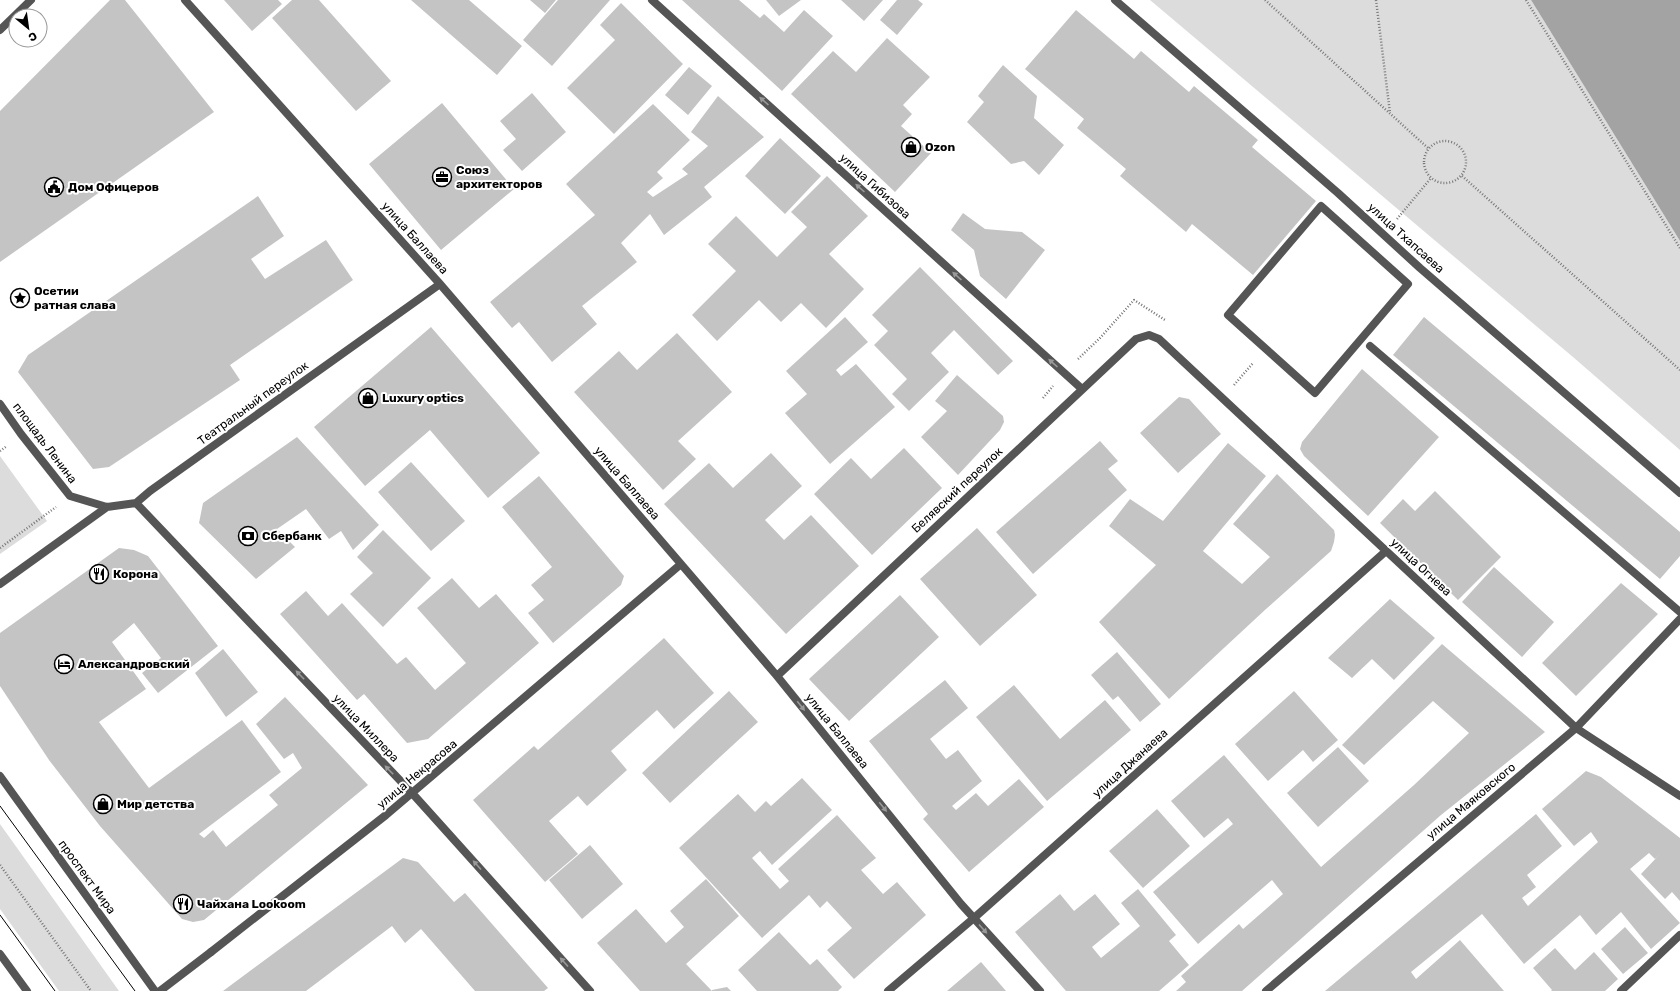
<svg xmlns="http://www.w3.org/2000/svg" width="1680" height="991" viewBox="0 0 1680 991" font-family="Rubik,sans-serif">
	<rect width="100%" height="100%" fill="#fff"/>
	<path fill="#dcdcdc" d="M1150,0H1531L1680,241V450L1573,357Z
		M0,456L47,521L0,554Z
		M0,824L119,991H59L0,909Z"/>
	<path fill="#a3a3a3" d="M1531,0H1680V241Z"/>
	<path fill="#c4c4c4" d="M110,0H125L214,112L0,262V111Z
		M224,0H278L282,4L252,31Z
		M292,0H319L391,81L356,111L272,18Z
		M411,0H469L522,46L497,75Z
		M530,0H556L545,13Z
		M558,0H610L552,66L523,40Z
		M682,0H739L760,18L764,14L784,32L804,10L833,36L782,91Z
		M766,0H801L779,16Z
		M841,0H883L864,21Z
		M897,0H918L923,4L897,35L880,20Z
		M621,3L683,64L614,134L567,88L615,40L600,25Z
		M1076,10L1134,59L1141,51L1189,92L1194,86L1258,140L1252,147L1316,201L1253,275L1192,224L1186,232L1120,176L1126,169L1077,128L1084,119L1025,69Z
		M887,38L930,77L903,105L912,114L901,126L931,153L895,192L791,94L833,51L856,72Z
		M1003,65L1037,96L1034,118L1064,145L1039,175L1024,161L1011,164L967,122L984,102L978,96Z
		M689,67L712,86L688,115L665,95Z
		M532,93L566,132L522,171L503,150L516,139L500,121Z
		M718,96L764,137L704,187L712,197L664,235L650,214L621,243L637,262L582,306L597,324L552,362L519,322L512,328L490,302L595,215L566,184L653,104L690,140L657,172L663,178L647,192L653,197L688,174L682,169L708,146L691,132Z
		M442,103L514,189L441,250L369,164Z
		M780,138L821,176L785,214L745,176Z
		M827,176L868,216L829,254L864,289L826,328L801,303L781,322L759,300L717,341L692,315L736,271L708,244L736,216L777,257L807,227L791,212Z
		M258,196L284,236L251,259L265,279L326,240L353,280L230,365L240,380L109,467L93,469L18,372L28,355Z
		M963,213L985,229L1022,232L1045,250L1006,299L980,276L974,250L951,230Z
		M920,267L1013,361L998,375L954,330L931,353L949,372L909,411L892,394L907,379L874,345L888,331L872,315Z
		M845,317L868,342L836,370L841,376L856,364L895,407L830,464L785,413L807,394L786,371Z
		M1424,317L1680,532V556L1660,579L1393,355Z
		M431,327L540,453L488,498L430,430L365,486L314,427Z
		M677,333L732,392L678,441L696,459L663,490L574,392L619,351L637,370Z
		M1362,369L1439,437L1368,516L1304,456L1300,449L1302,442Z
		M957,375L1003,416L1004,422L1000,430L958,475L921,437L947,411L935,401Z
		M1179,397L1189,399L1221,434L1178,473L1140,433Z
		M297,437L379,525L353,550L341,531L329,539L306,509L277,529L295,547L256,579L199,523L203,503Z
		M1100,441L1118,461L1108,469L1127,490L1033,574L996,532Z
		M1228,443L1266,476L1203,551L1242,584L1270,557L1233,524L1277,474L1334,530L1335,535L1334,542L1331,551L1266,609L1169,699L1099,622L1156,565L1109,526L1130,499L1163,521Z
		M904,448L942,488L872,555L814,494L851,458L871,479Z
		M771,453L802,486L765,520L784,540L811,515L859,566L786,634L664,504L709,463L733,488Z
		M411,462L465,521L431,551L378,492Z
		M539,476L624,576L621,585L553,643L528,613L544,600L531,585L552,567L502,507Z
		M1435,491L1501,557L1458,600L1380,523L1403,499L1415,511Z
		M977,528L1037,595L980,646L920,579Z
		M383,530L431,578L383,627L350,594L373,573L357,557Z
		M119,548L134,550L148,556L218,646L158,693L142,673L161,658L134,623L112,642L146,689L99,722L149,788L242,720L281,772L199,834L204,838L213,830L226,847L278,805L269,795L302,768L293,753L284,759L256,724L285,697L368,785L204,920L193,922L182,919L100,826L49,760L0,686V633Z
		M1494,567L1554,622L1522,657L1462,602Z
		M452,578L479,608L496,594L539,643L428,739L407,743L364,694L357,700L280,614L306,591L328,616L342,603L397,664L406,657L435,690L466,663L417,608Z
		M1621,583L1658,614L1576,696L1542,663Z
		M900,595L939,637L849,721L809,679Z
		M1390,599L1435,638L1394,680L1372,659L1352,678L1328,658Z
		M664,638L714,693L674,729L657,710L611,751L627,770L587,806L578,796L549,821L578,854L545,882L473,800L534,746L538,750Z
		M1442,644L1545,732L1441,815L1242,991H1176L1186,982L1181,976L1239,924L1243,929L1283,894L1272,880L1198,944L1153,892L1233,824L1228,818L1204,838L1171,801L1224,755L1321,867L1414,785L1469,733L1433,701L1364,765L1342,745Z
		M223,649L258,692L226,717L195,673Z
		M1117,652L1161,704L1140,722L1118,696L1113,700L1091,675Z
		M945,680L968,708L930,739L946,759L958,750L982,781L952,806L956,810L976,793L988,806L1019,779L1044,807L969,872L923,819L928,814L869,741Z
		M1014,685L1060,739L1105,700L1131,730L1047,801L976,717Z
		M729,691L758,722L670,803L642,773Z
		M1294,691L1338,740L1313,762L1303,750L1268,781L1235,744Z
		M1338,747L1369,781L1318,827L1287,793Z
		M1586,771L1601,777L1680,838V901L1672,892L1665,899L1641,874L1661,853L1655,859L1649,853L1630,869L1680,923L1651,949L1621,912L1596,935L1580,915L1524,964L1482,914L1411,972L1416,979L1460,940L1504,991H1325L1536,814L1562,846L1527,875L1536,887L1522,898L1528,906L1598,842L1591,832L1574,846L1542,809Z
		M802,778L832,810L772,865L760,851L752,858L780,889L789,881L778,869L837,815L876,858L861,870L883,894L897,882L926,915L854,979L827,950L852,928L827,901L820,908L809,895L762,938L679,848L738,794L755,812L766,801L771,806Z
		M1157,809L1190,846L1143,888L1109,851Z
		M590,845L623,884L582,919L549,880Z
		M403,858L418,862L454,902L465,893L548,988L544,991H475L421,929L405,943L392,926L306,991H223Z
		M706,879L739,916L686,964L712,991H640L597,943L636,909L666,943L684,927L670,911Z
		M1138,889L1176,935L1169,941L1189,965L1159,991H1066L1015,932L1060,894L1074,911L1095,894L1120,924L1092,947L1101,958L1140,926L1121,903Z
		M1625,927L1648,953L1623,974L1601,949Z
		M779,932L810,965L817,959L842,987L838,991H757L738,970Z
		M1555,948L1575,970L1594,952L1618,979L1605,991H1551L1552,990L1533,968Z
		M981,962L1006,991H947Z
		M727,987L731,991H712V990Z"/>
	<g fill="none" stroke-linecap="round" stroke-linejoin="round">
		<path stroke="#777" stroke-width="2.5" stroke-dasharray="1 2" stroke-linecap="butt" d="M1265,0L1429,149
			M1376,0L1390,113
			M1526,0L1680,248
			M1424 162a21 21 0 1 1 42 0a21 21 0 1 1-42 0Z
			M1462,176L1680,370
			M1397,219L1431,178
			M1078,359L1100,338L1134,300L1165,320
			M1234,385L1253,363
			M1043,398L1053,386
			M0,451L7,446
			M0,548L56,507
			M0,865L91,991"/>
		<path stroke="#555" stroke-width="8" d="M1370,346L1680,612"/>
		<path stroke="#555" stroke-width="8" d="M1321,206L1408,284L1315,393L1228,315Z
			M0,776L155,991
			M0,954L27,991
			M160,991L211,952"/>
		<path stroke="#555" stroke-width="8" d="M185,0L440,284L681,564L777,676L961,904L1040,991
			M652,0L1082,389
			M1115,0L1338,193L1420,268L1680,493
			M0,30L31,0
			M0,404L21,434L70,496L107,507L136,503L150,491L440,284
			M136,503L412,793L590,991
			M0,584L107,507
			M777,676L1136,339L1149,335L1159,339L1576,728L1680,796
			M211,952L386,815L681,564
			M888,991L974,918L1386,551
			M1266,991L1576,728L1680,619
			M1621,991L1680,935"/>
		<path stroke="#000" stroke-width="1" d="M0,806L135,991
			M0,915L55,991"/>
	</g>
	<defs><path id="oneway-solid" d="M-6-.8H1V-3.2L6.5 0L1 3.2V.8H-6Z"/></defs>
	<g fill="#999">
		<use href="#oneway-solid" transform="translate(764 101) rotate(-138)"/>
		<use href="#oneway-solid" transform="translate(860 188) rotate(-138)"/>
		<use href="#oneway-solid" transform="translate(957 276) rotate(-138)"/>
		<use href="#oneway-solid" transform="translate(1053 363) rotate(-138)"/>
		<use href="#oneway-solid" transform="translate(300 675) rotate(-134)"/>
		<use href="#oneway-solid" transform="translate(801 706) rotate(51)"/>
		<use href="#oneway-solid" transform="translate(389 770) rotate(-134)"/>
		<use href="#oneway-solid" transform="translate(883 807) rotate(51)"/>
		<use href="#oneway-solid" transform="translate(477 865) rotate(-132)"/>
		<use href="#oneway-solid" transform="translate(983 929) rotate(48)"/>
		<use href="#oneway-solid" transform="translate(564 962) rotate(-132)"/>
	</g>
	<defs>
		<g id="shop-ring" transform="scale(1)"><circle r="9.5" fill="#fff" stroke="#000" stroke-width="1.5"/><path d="M-5-2.5h2.3a2.7 3.5 0 0 1 5.4 0H5L5.5 6h-11ZM-1.5-2.5h3a1.5 2.3 0 0 0-3 0Z" fill="#000"/></g>
		<g id="office-ring" transform="scale(1)"><circle r="9.5" fill="#fff" stroke="#000" stroke-width="1.5"/><path d="M-6-3h4V-5.5h4V-3h4V5H-6ZM-1-4.5V-3h2v-1.5ZM-6 0V1H6V0Z" fill="#000"/></g>
		<g id="civic-ring" transform="scale(1)"><circle r="9.5" fill="#fff" stroke="#000" stroke-width="1.5"/><path d="M-.6-6.5H3V-4.5H.6V-3L4-1V1h2V6H-6V1h2V-1L-.6-3ZM-1.2 2.5V6h2.4V2.5Z" fill="#000"/></g>
		<g id="sight-ring" transform="scale(1)"><circle r="9.5" fill="#fff" stroke="#000" stroke-width="1.5"/><path d="M0-6L1.8-2.2L6-1.7L2.9 1.2L3.7 5.4L0 3.3L-3.7 5.4L-2.9 1.2L-6-1.7L-1.8-2.2Z" fill="#000"/></g>
		<g id="bank-ring" transform="scale(1)"><circle r="9.5" fill="#fff" stroke="#000" stroke-width="1.5"/><path d="M-6-4H6V4H-6ZM0-2.3a2.3 2.3 0 1 0 0 4.6a2.3 2.3 0 1 0 0-4.6Z" fill="#000"/></g>
		<g id="restaurant-ring" transform="scale(1)"><circle r="9.5" fill="#fff" stroke="#000" stroke-width="1.5"/><path d="M-5-6h1v4h1v-4h1v4h1v-4h1v5L-1.5 .5V6h-2V.5L-5-1ZM5-6V6H3V1.5H1.5Q1.5-4 5-6Z" fill="#000"/></g>
		<g id="hotel-ring" transform="scale(1)"><circle r="9.5" fill="#fff" stroke="#000" stroke-width="1.5"/><path d="M-6-4.5h1.5V1H6V5H4.5V3h-9V5H-6ZM-4 0a1.8 1.8 0 1 1 3.6 0ZM.5 0V-2.5h3Q6-2.5 6 0Z" fill="#000"/></g>
	</defs>
	<g fill-rule="evenodd">
		<use href="#shop-ring" x="911" y="147"/>
		<use href="#office-ring" x="442" y="177"/>
		<use href="#civic-ring" x="54" y="187"/>
		<use href="#sight-ring" x="20" y="298"/>
		<use href="#shop-ring" x="368" y="398"/>
		<use href="#bank-ring" x="248" y="536"/>
		<use href="#restaurant-ring" x="99" y="574"/>
		<use href="#hotel-ring" x="64" y="664"/>
		<use href="#shop-ring" x="103" y="804"/>
		<use href="#restaurant-ring" x="183" y="904"/>
	</g>
	<g text-anchor="middle" dominant-baseline="central" stroke-width="4" stroke-linejoin="round" paint-order="stroke">
		<g font-size="12" font-weight="bold" fill="#000" stroke="#fff" text-anchor="start">
			<text x="925" y="147">Ozon</text>
			<text x="456" y="170">Союз<tspan x="456" dy="14">архитекторов</tspan></text>
			<text x="68" y="187">Дом Офицеров</text>
			<text x="34" y="291">Осетии<tspan x="34" dy="14">ратная слава</tspan></text>
			<text x="382" y="398">Luxury optics</text>
			<text x="262" y="536">Сбербанк</text>
			<text x="113" y="574">Корона</text>
			<text x="78" y="664">Александровский</text>
			<text x="117" y="804">Мир детства</text>
			<text x="197" y="904">Чайхана Lookoom</text>
		</g>
		<g font-size="12" fill="#000" stroke="#fff">
			<text transform="translate(875 186) rotate(42)">улица Гибизова</text>
			<text transform="translate(415 238) rotate(48)">улица Баллаева</text>
			<text transform="translate(1406 238) rotate(42)">улица Тхапсаева</text>
			<text transform="translate(253 403) rotate(-36)">Театральный переулок</text>
			<text transform="translate(45 443) rotate(53)">площадь Ленина</text>
			<text transform="translate(627 483) rotate(49)">улица Баллаева</text>
			<text transform="translate(957 490) rotate(-43)">Белявский переулок</text>
			<text transform="translate(1421 567) rotate(43)">улица Огнева</text>
			<text transform="translate(366 728) rotate(46)">улица Миллера</text>
			<text transform="translate(837 731) rotate(51)">улица Баллаева</text>
			<text transform="translate(1130 763) rotate(-42)">улица Джанаева</text>
			<text transform="translate(417 774) rotate(-40)">улица Некрасова</text>
			<text transform="translate(1471 801) rotate(-40)">улица Маяковского</text>
			<text transform="translate(87 877) rotate(54)">проспект Мира</text>
		</g>
	</g>
	<g transform="translate(28 28) rotate(151)"><circle r="19" fill="#ffffff" stroke="#999999"/>
	<path d="M0-3L7 15L0 10L-7 15Z" fill="#000000"/>
	<text y="-6" font-size="11" font-weight="bold" text-anchor="middle" fill="#000000">С</text>
	</g>
</svg>
